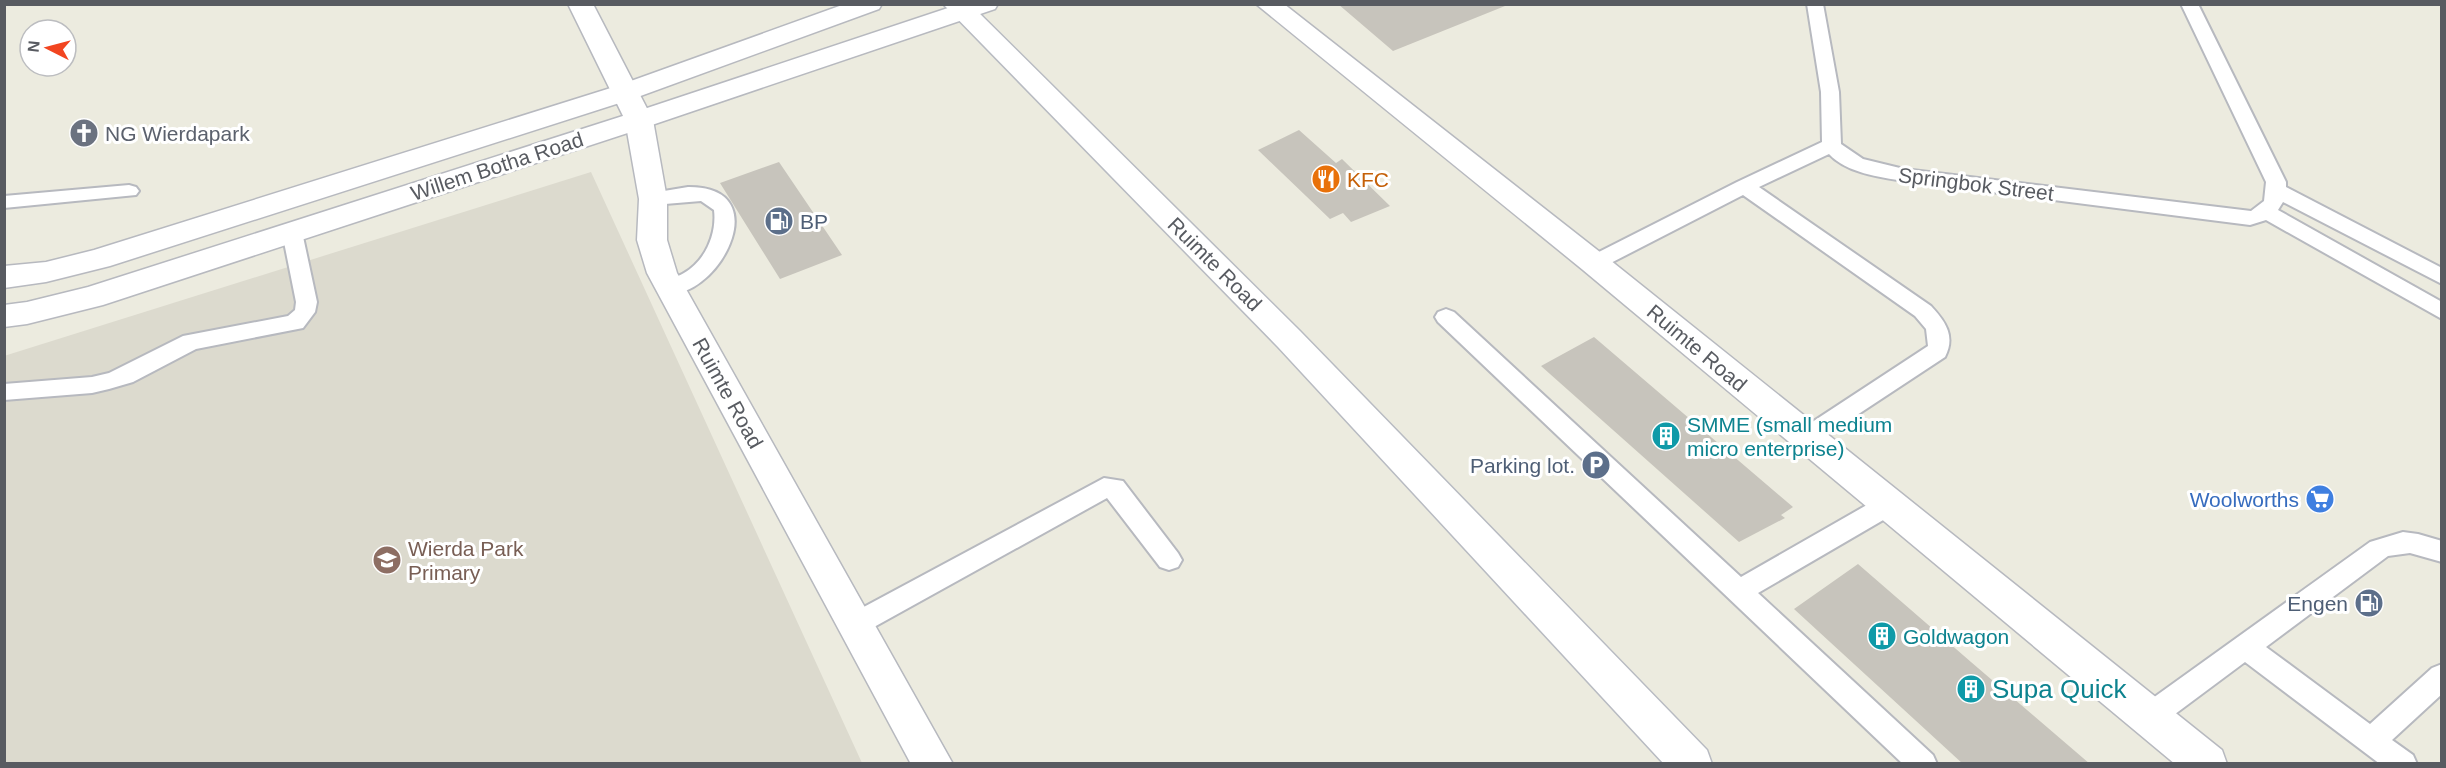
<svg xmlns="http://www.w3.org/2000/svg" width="2446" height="768" viewBox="0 0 2446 768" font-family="Arial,sans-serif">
	<rect width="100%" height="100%" fill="#ecebdf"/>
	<path fill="#dcdace" d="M591,172L862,763H5L4,356Z"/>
	<path fill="#c7c4bc" d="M1338,4H1504L1505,6L1393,51Z
		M1299,130L1336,163L1342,159L1390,206L1351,222L1343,213L1330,219L1258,150Z
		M779,162L842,255L780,279L720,183Z
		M1594,337L1793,507L1781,515L1785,518L1739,542L1541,366Z
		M1858,564L1971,662L2090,764H1963L1794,609Z"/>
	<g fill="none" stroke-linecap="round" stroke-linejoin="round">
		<g stroke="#b7b9bf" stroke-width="4">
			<path id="service" d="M1807,4H1823L1839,92L1841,144L1863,159L1904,169L2251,211L2264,201L2266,182L2181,4H2198L2286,182V187L2442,268V284L2283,202L2278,210L2442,302V319L2266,220L2250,225L1904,181C1879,177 1847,173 1829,154L1759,187L1931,306C1945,321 1956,336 1945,357L1813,444L1805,447L1797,444L1793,438L1797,432L1928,346L1926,329L1915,316L1743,195L1601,268L1594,270L1587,268L1584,263L1587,258L1737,182L1822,142L1821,92Z
				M129,185L136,187L139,191L136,195L4,208V196Z
				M688,187C782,186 713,307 663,292L659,287C664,279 676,278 684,273C705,261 717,234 714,210L701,201L653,205L646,204L643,199L646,194Z
				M292,225L299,227L302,232L317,302L315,312L303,328L196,349L133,382L109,389L92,393L4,400V384L92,377L109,373L183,336L288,316L295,310L296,302L282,232L285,227Z
				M1446,309L1454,312L1741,577L1879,498L1888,495L1897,498L1900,505L1897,512L1758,593L1933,755L1937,764H1903L1438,322L1435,317L1438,312Z
				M1104,478L1123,481L1178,553L1182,560L1178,567L1169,570L1160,567L1107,498L865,632L856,635L847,632L843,624L847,616Z
				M2403,532L2418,534L2442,541V562L2410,553L2388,556L2266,647L2370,724L2432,668L2442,664V694L2392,740L2413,755L2417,764H2380L2245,662L2159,726L2149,729L2139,726L2135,717L2139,708L2370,542Z"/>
		</g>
		<g stroke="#b7b9bf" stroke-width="3">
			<path id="minor" d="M568,4H593L653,120L667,199V240L677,273L953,764H911L647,273L637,240L639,199L625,120Z
				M1256,4H1284L1605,256L2222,750L2227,764H2175L1583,270Z"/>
		</g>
		<g stroke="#b7b9bf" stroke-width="3">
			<path id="tertiary" d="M845,4H882L879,9L635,98L110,266L46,282L4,288V266L46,262L94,250L617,86Z
				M960,4H998L995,9L649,126L103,305L27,324L4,327V305L27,302L88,287L629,114Z"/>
		</g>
		<g stroke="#b8bbc2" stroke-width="3">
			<path id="secondary" d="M943,4H970L1300,331L1707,750L1712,764H1664L1278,347Z"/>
		</g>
		<use href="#service" fill="#fff" fill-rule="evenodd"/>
		<use href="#minor" fill="#fff" fill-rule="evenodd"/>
		<use href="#tertiary" fill="#fff" fill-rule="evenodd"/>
		<use href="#secondary" fill="#fff" fill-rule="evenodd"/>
	</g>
	<defs>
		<g id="church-disc" transform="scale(1.5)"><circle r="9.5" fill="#6b7280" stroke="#fff"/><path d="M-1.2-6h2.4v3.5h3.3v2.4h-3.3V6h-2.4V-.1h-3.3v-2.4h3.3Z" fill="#fff"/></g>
		<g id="restaurant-disc" transform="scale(1.5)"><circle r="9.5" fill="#e8710a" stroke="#fff"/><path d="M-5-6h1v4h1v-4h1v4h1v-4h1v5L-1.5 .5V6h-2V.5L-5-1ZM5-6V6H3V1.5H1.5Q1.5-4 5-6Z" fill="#fff"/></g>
		<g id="fuel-disc" transform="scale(1.5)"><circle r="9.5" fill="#5c6f8a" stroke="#fff"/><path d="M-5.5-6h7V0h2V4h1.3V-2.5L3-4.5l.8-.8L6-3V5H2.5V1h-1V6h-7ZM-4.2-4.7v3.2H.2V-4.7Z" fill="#fff"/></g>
		<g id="building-disc" transform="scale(1.5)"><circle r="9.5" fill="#0f9aa8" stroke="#fff"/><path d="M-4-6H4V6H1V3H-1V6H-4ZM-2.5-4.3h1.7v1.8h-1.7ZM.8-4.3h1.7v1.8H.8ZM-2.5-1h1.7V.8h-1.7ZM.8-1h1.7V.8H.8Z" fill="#fff"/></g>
		<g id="parking-disc" transform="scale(1.5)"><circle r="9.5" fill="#5c6f8a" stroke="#fff"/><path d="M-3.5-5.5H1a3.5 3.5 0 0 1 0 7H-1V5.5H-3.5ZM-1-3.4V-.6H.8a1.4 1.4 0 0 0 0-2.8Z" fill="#fff"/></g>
		<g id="supermarket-disc" transform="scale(1.5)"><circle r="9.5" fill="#3f7fe0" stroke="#fff"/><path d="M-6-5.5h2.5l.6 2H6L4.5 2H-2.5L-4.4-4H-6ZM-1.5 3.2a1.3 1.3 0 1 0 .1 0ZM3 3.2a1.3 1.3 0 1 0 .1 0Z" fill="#fff"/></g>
		<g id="school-disc" transform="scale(1.5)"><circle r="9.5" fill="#8d6e63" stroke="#fff"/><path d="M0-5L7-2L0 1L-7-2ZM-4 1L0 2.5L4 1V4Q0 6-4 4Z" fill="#fff"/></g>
	</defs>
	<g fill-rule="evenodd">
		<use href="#church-disc" x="84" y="133"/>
		<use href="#restaurant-disc" x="1326" y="179"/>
		<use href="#fuel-disc" x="779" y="221"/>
		<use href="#building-disc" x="1666" y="436"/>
		<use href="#parking-disc" x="1596" y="465"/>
		<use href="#supermarket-disc" x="2320" y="499"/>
		<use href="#school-disc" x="387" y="560"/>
		<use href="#fuel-disc" x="2369" y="603"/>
		<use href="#building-disc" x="1882" y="636"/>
		<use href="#building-disc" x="1971" y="689"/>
	</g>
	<g text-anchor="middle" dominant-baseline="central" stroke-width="6" stroke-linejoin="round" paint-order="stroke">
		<g font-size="21" fill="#5b616d" stroke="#fff" text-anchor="start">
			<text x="105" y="133">NG Wierdapark</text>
		</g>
		<g font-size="21" fill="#585b61" stroke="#fff">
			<text transform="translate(497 166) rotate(-18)">Willem Botha Road</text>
			<text transform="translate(1976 184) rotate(7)">Springbok Street</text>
			<text transform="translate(1215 264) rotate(45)">Ruimte Road</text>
			<text transform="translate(1697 348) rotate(40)">Ruimte Road</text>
			<text transform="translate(728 393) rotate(61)">Ruimte Road</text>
		</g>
		<g font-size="21" fill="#c56008" stroke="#fff" text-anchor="start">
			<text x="1347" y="179">KFC</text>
		</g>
		<g font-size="21" fill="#4e5e75" stroke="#fff" text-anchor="end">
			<text x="800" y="221" text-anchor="start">BP</text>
			<text x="1575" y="465">Parking lot.</text>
			<text x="2348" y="603">Engen</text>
		</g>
		<g font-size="21" fill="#0d838f" stroke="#fff" text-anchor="start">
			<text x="1687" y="424">SMME (small medium<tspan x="1687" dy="24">micro enterprise)</tspan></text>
			<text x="1903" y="636">Goldwagon</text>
		</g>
		<g font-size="21" fill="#366cbe" stroke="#fff" text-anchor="end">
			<text x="2299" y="499">Woolworths</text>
		</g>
		<g font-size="21" fill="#785e54" stroke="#fff" text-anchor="start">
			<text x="408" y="548">Wierda Park<tspan x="408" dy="24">Primary</tspan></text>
		</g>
		<g font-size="26" fill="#0d838f" stroke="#fff" text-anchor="start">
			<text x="1992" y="689">Supa Quick</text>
		</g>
	</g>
	<rect width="2446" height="768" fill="none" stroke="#585b61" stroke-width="12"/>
	<g transform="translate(48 48) rotate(276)"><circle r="28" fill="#ffffff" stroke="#bcbdc0" stroke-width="1.5"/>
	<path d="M0-4.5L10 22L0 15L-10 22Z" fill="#f24520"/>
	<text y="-9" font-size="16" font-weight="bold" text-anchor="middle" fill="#585b61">N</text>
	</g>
</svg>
